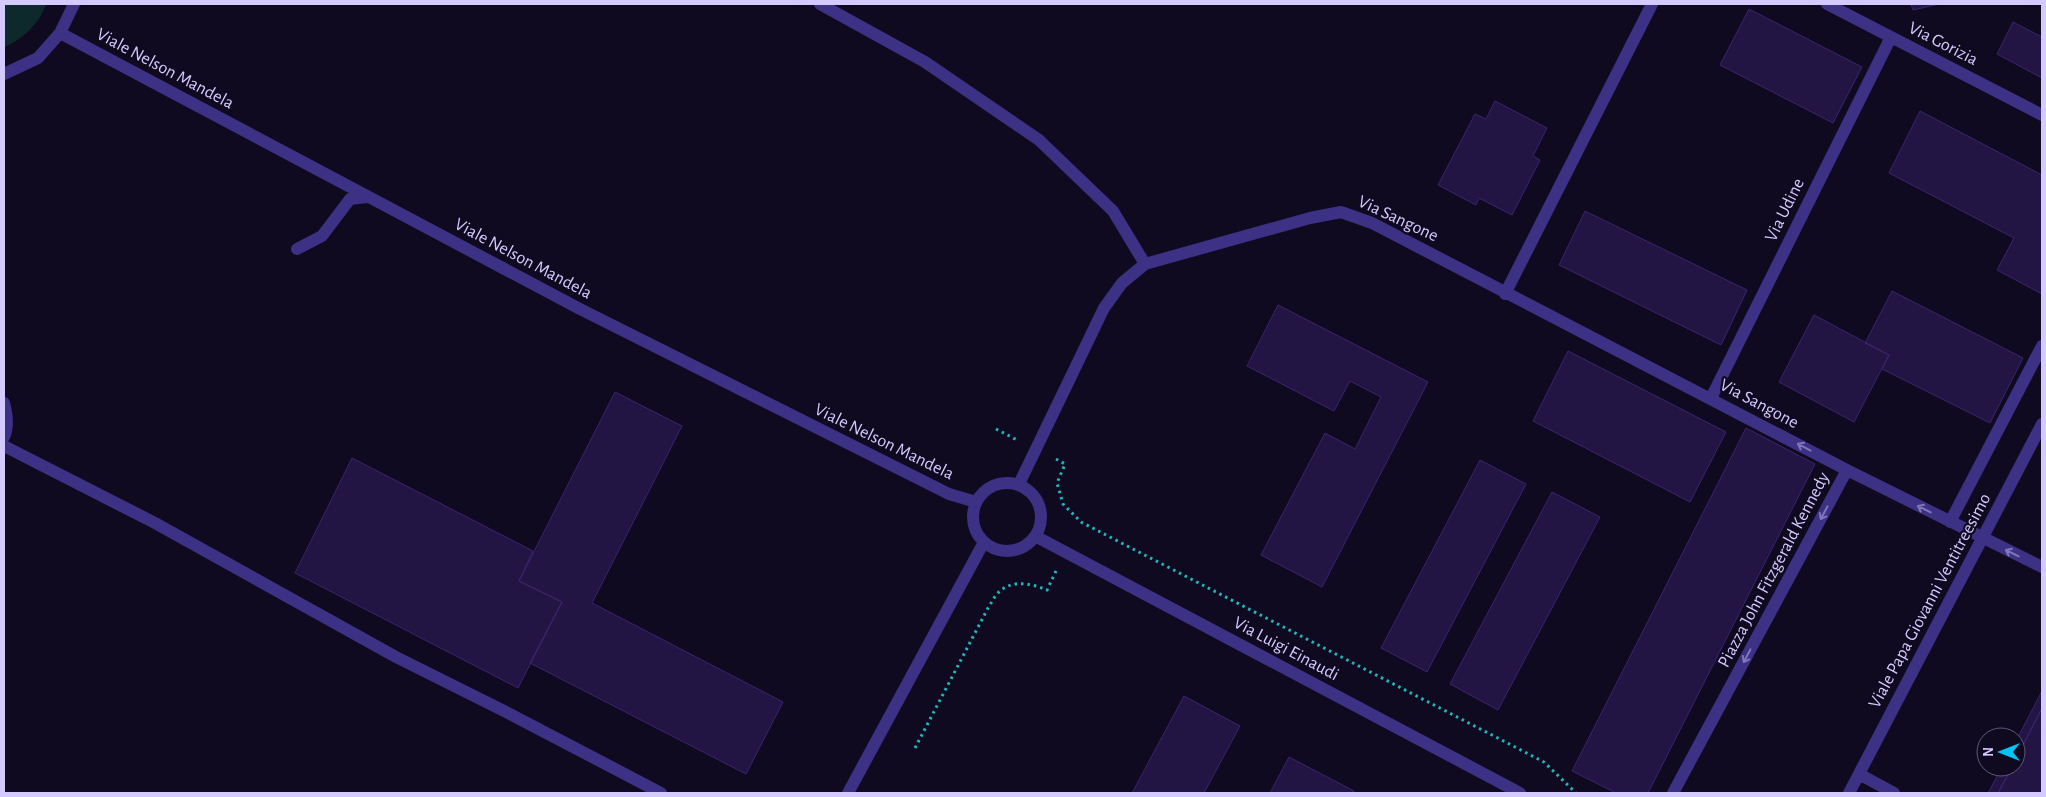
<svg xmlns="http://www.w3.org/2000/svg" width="2046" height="797" viewBox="0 0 2046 797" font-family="'Alegreya Sans',sans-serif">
	<rect width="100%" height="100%" fill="#100a20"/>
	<path fill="#0d292b" d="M4,4H46C40,23 22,40 4,47Z"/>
	<path fill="#231543" stroke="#3b2471" d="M1911,4H1939L1913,10Z
		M1749,9L1862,67L1833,123L1720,65Z
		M2013,22L2042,37V78L1997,54Z
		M1495,101L1547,128L1533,156L1540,160L1512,215L1479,198L1476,205L1438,185L1475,114L1486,119Z
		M1920,111L2042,175V294L1997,270L2014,238L1889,173Z
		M1585,211L1747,290L1721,345L1559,265Z
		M1892,291L2023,358L1990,423L1882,369L1889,355L1865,343Z
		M1278,305L1428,382L1322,587L1261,555L1325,433L1355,449L1381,397L1350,381L1334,411L1247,366Z
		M1814,315L1889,355L1854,422L1779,382Z
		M1568,351L1726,432L1690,502L1533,421Z
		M615,392L682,426L592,603L783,702L746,774L530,663L562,602L519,581Z
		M1746,428L1815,464L1648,793H1616L1572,771Z
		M352,458L533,551L519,581L562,602L518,688L295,573Z
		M1480,460L1526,484L1427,672L1381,648Z
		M1552,492L1600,517L1498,710L1450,684Z
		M2042,691V708L2016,759V741Z
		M1184,696L1240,726L1204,793H1132Z
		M2042,708V793H1998L2012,767H2016V759Z
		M1289,757L1354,791L1353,793H1270Z
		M2002,767H2012L1998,793H1988Z"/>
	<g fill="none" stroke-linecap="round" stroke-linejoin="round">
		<path stroke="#22b5bb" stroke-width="3" stroke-dasharray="2.5 4" stroke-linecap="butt" d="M996,429L1017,440
			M1056,459L1065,464L1057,483L1063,504L1081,522L1544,762L1576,793
			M915,748L988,608C992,602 995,595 1000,591C1014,579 1032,584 1047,590L1056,571"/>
		<path stroke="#3c3184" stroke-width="12" d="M820,4L925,62L1039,140L1113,211L1145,264
			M1827,4L2042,115
			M60,33L580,309L949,494L976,502
			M4,74L38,58L60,33L74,4
			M297,249L322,236L350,199L367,197
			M1505,294L1652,4
			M1711,398L1891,37
			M4,403C7,414 9,426 4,437
			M4,446L155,523L396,657L510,714L661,793
			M973 517a34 34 0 1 1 68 0a34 34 0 1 1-68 0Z
			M1019,484L1104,308L1122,283L1145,264L1310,218L1341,212L1372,223L1847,470L2042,567
			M1950,522L2042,346
			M1035,536L1520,793
			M1859,774L1894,793
			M848,793L984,542
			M1673,793L1847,470
			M1849,793L2042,424"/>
	</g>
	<defs><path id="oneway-shaft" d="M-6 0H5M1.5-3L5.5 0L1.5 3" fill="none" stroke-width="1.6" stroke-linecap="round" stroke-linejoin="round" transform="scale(1.25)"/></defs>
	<g stroke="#8176bb">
		<use href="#oneway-shaft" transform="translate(1804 447) rotate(-152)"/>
		<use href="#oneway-shaft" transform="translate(1924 509) rotate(-153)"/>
		<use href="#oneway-shaft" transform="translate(1824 513) rotate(118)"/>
		<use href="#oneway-shaft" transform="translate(2012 553) rotate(-154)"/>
		<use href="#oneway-shaft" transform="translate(1747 656) rotate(118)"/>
	</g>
	<g text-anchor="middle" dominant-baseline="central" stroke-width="4.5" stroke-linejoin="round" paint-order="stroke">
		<g font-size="18" fill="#d5caff" stroke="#100a20">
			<text transform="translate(1943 44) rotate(27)">Via Gorizia</text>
			<text transform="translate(165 69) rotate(28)">Viale Nelson Mandela</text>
			<text transform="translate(1785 210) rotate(-64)">Via Udine</text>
			<text transform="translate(1398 219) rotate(25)">Via Sangone</text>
			<text transform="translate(523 259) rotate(28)">Viale Nelson Mandela</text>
			<text transform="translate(1759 404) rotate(28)">Via Sangone</text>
			<text transform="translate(884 442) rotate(26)">Viale Nelson Mandela</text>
			<text transform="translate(1774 570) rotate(-62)">Piazza John Fitzgerald Kennedy</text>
			<text transform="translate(1930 601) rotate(-62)">Viale Papa Giovanni Ventitreesimo</text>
			<text transform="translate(1286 649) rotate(28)">Via Luigi Einaudi</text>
		</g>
	</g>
	<rect width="2046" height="797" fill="none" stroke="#d5caff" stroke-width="10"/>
	<g transform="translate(2001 752) rotate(270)"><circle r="24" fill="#100a20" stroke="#5f5779"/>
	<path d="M0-4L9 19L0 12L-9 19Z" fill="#00c4f5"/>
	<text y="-8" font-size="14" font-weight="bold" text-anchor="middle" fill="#d5caff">N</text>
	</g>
</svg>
